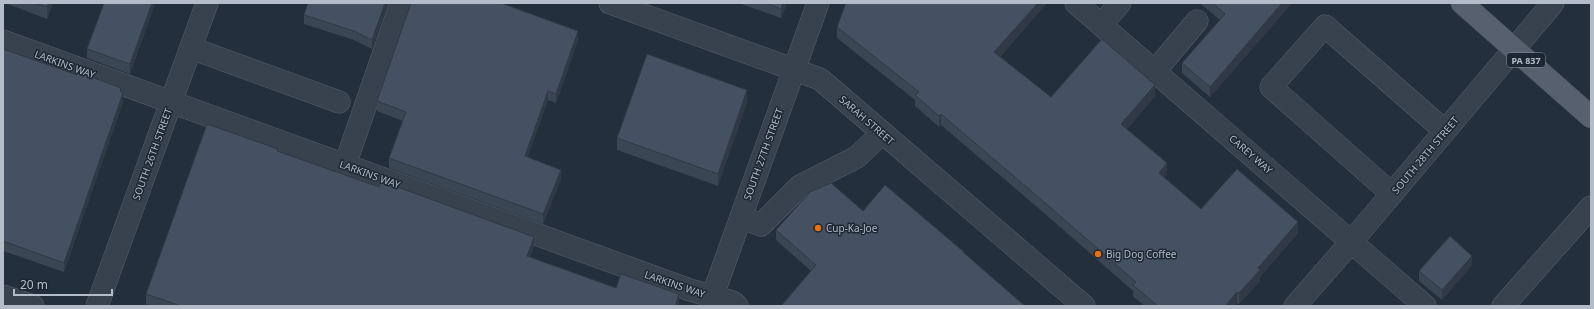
<svg xmlns="http://www.w3.org/2000/svg" width="1594" height="309" viewBox="0 0 1594 309" font-family="'Noto Sans',sans-serif">
	<rect width="100%" height="100%" fill="#242f3e"/>
	<g fill="none" stroke-linecap="round" stroke-linejoin="round">
		<g stroke="#565f6c" stroke-width="23">
			<path id="minor" d="M610,3L820,79L1084,306
				M1076,3L1425,306
				M1101,25L1120,3
				M3,41L690,290L733,302L737,306
				M191,48L339,102
				M1155,71L1197,21
				M345,165L401,3
				M1392,194L1271,87L1325,26L1445,131
				M741,217L761,225L800,186L857,157L882,133
				M3,296L33,306
				M97,306L207,3
				M709,306L818,3
				M1295,306L1352,241L1553,3
				M1503,306L1591,207"/>
		</g>
		<g stroke="#414a57" stroke-width="23">
			<path id="major" d="M1462,3L1591,117"/>
		</g>
		<use href="#minor" stroke="#38414e" stroke-width="22"/>
		<use href="#major" stroke="#56606e" stroke-width="22"/>
	</g>
	<path fill="#3b4654" d="M5,3H53L47,19Z
		M104,3H155L130,74L87,58V49Z
		M308,3H388L372,49L354,40L304,24V15Z
		M739,3H787L781,18Z
		M846,3H1047L1000,57L1051,97L1155,96L1127,129L1167,174L1164,178L1201,209L1298,233L1260,277V281L1239,304L1237,303L1235,306H1145L1133,296V291L1051,219L941,125L939,127L915,106V100L837,38V27Z
		M1202,3H1292L1210,97L1182,73V63L1220,20L1202,5Z
		M578,40L556,103L548,100L527,157L561,179L543,224L389,168V158L403,121L377,111V101Z
		M3,49L121,92L123,102L64,272L3,251Z
		M747,102L718,186L617,150V138Z
		M278,152L534,247L530,257L616,288L679,304L678,306H152L146,304V294Z
		M863,211L964,253L811,271L776,240V230Z
		M1472,265L1442,300L1419,281V271Z"/>
	<path fill="#303945" d="M49,3H53L47,19V7Z
		M152,3H155L130,74V64Z
		M385,3H388L372,49V40Z
		M783,3H787L781,18V9Z
		M1038,3H1047L994,63V52Z
		M1282,3H1292L1210,97V87Z
		M578,31V40L556,103V94Z
		M1155,85V96L1121,135V124Z
		M747,90V102L718,186V174Z
		M548,91V100L525,165V156Z
		M123,93V102L64,272V263Z
		M941,114V125L939,127V116Z
		M1167,163V174L1159,184V173Z
		M561,170V179L543,224V214Z
		M1298,222V233L1260,277V281L1239,304V293L1258,268Z
		M534,237V247L527,266V256Z
		M1472,256V265L1442,300V290Z
		M1237,292V303L1235,306H1225Z
		M679,294V304L678,306H675Z"/>
	<path fill="#455162" stroke="#303945" d="M35,3H49L47,7Z
		M104,3H152L130,64L87,49Z
		M308,3H385L372,40L354,31L304,15Z
		M411,3H501L578,31L556,94L548,91L525,156L561,170L543,214L389,158L406,112L377,101Z
		M766,3H783L781,9Z
		M846,3H1038L994,52L1051,97L1102,39L1155,85L1121,124L1167,163L1159,173L1201,209L1237,169L1298,222L1258,268L1260,270L1239,293L1237,292L1225,306H1158L1133,285L1136,282L1051,208L941,114L939,116L915,95L919,92L837,27Z
		M1212,3H1282L1210,87L1182,63L1225,14Z
		M3,49L77,75L78,72L121,88L120,91L123,93L64,263L3,241Z
		M647,54L747,90L718,174L617,138Z
		M207,124L278,149L277,151L379,187L381,181L534,237L527,256L616,288L621,274L679,294L675,306H181L146,294Z
		M831,183L863,211L885,185L964,252H963L1025,306H781L816,265L776,230L810,192Z
		M1450,236L1472,256L1442,290L1419,271Z"/>
	<g fill="#e8710a" stroke="#1d2633" stroke-width="1.5">
		<circle cx="818" cy="228" r="4"/>
		<circle cx="1098" cy="254" r="4"/>
	</g>
	<g text-anchor="middle" dominant-baseline="central" stroke-width="3" stroke-linejoin="round" paint-order="stroke">
		<rect fill="#1d2633" stroke="#878f9c" stroke-width="1" x="1507" y="53" width="38" height="14" rx="3"/>
		<g font-size="9" font-weight="bold" fill="#b4bcc9">
			<text x="1526" y="60">PA 837</text>
		</g>
		<g font-size="10" fill="#b4bcc9" stroke="#1d2633">
			<text transform="translate(65 64) rotate(20)">LARKINS WAY</text>
			<text transform="translate(867 120) rotate(41)">SARAH STREET</text>
			<text transform="translate(152 154) rotate(-70)">SOUTH 26TH STREET</text>
			<text transform="translate(763 154) rotate(-70)">SOUTH 27TH STREET</text>
			<text transform="translate(1251 154) rotate(41)">CAREY WAY</text>
			<text transform="translate(1425 155) rotate(-50)">SOUTH 28TH STREET</text>
			<text transform="translate(370 174) rotate(20)">LARKINS WAY</text>
			<text transform="translate(675 284) rotate(19)">LARKINS WAY</text>
		</g>
		<g font-size="10" fill="#b4bcc9" stroke="#1d2633" text-anchor="start">
			<text x="826" y="228">Cup-Ka-Joe</text>
			<text x="1106" y="254">Big Dog Coffee</text>
		</g>
	</g>
	<rect width="1594" height="309" fill="none" stroke="#b4bcc9" stroke-width="8"/>
	<path d="M14 289v6h98v-6" fill="none" stroke="#b4bcc9" stroke-width="2"/>
	<text x="20" y="289" font-size="12" fill="#b4bcc9" stroke="#1d2633" stroke-width="3" paint-order="stroke">20 m</text>
</svg>
